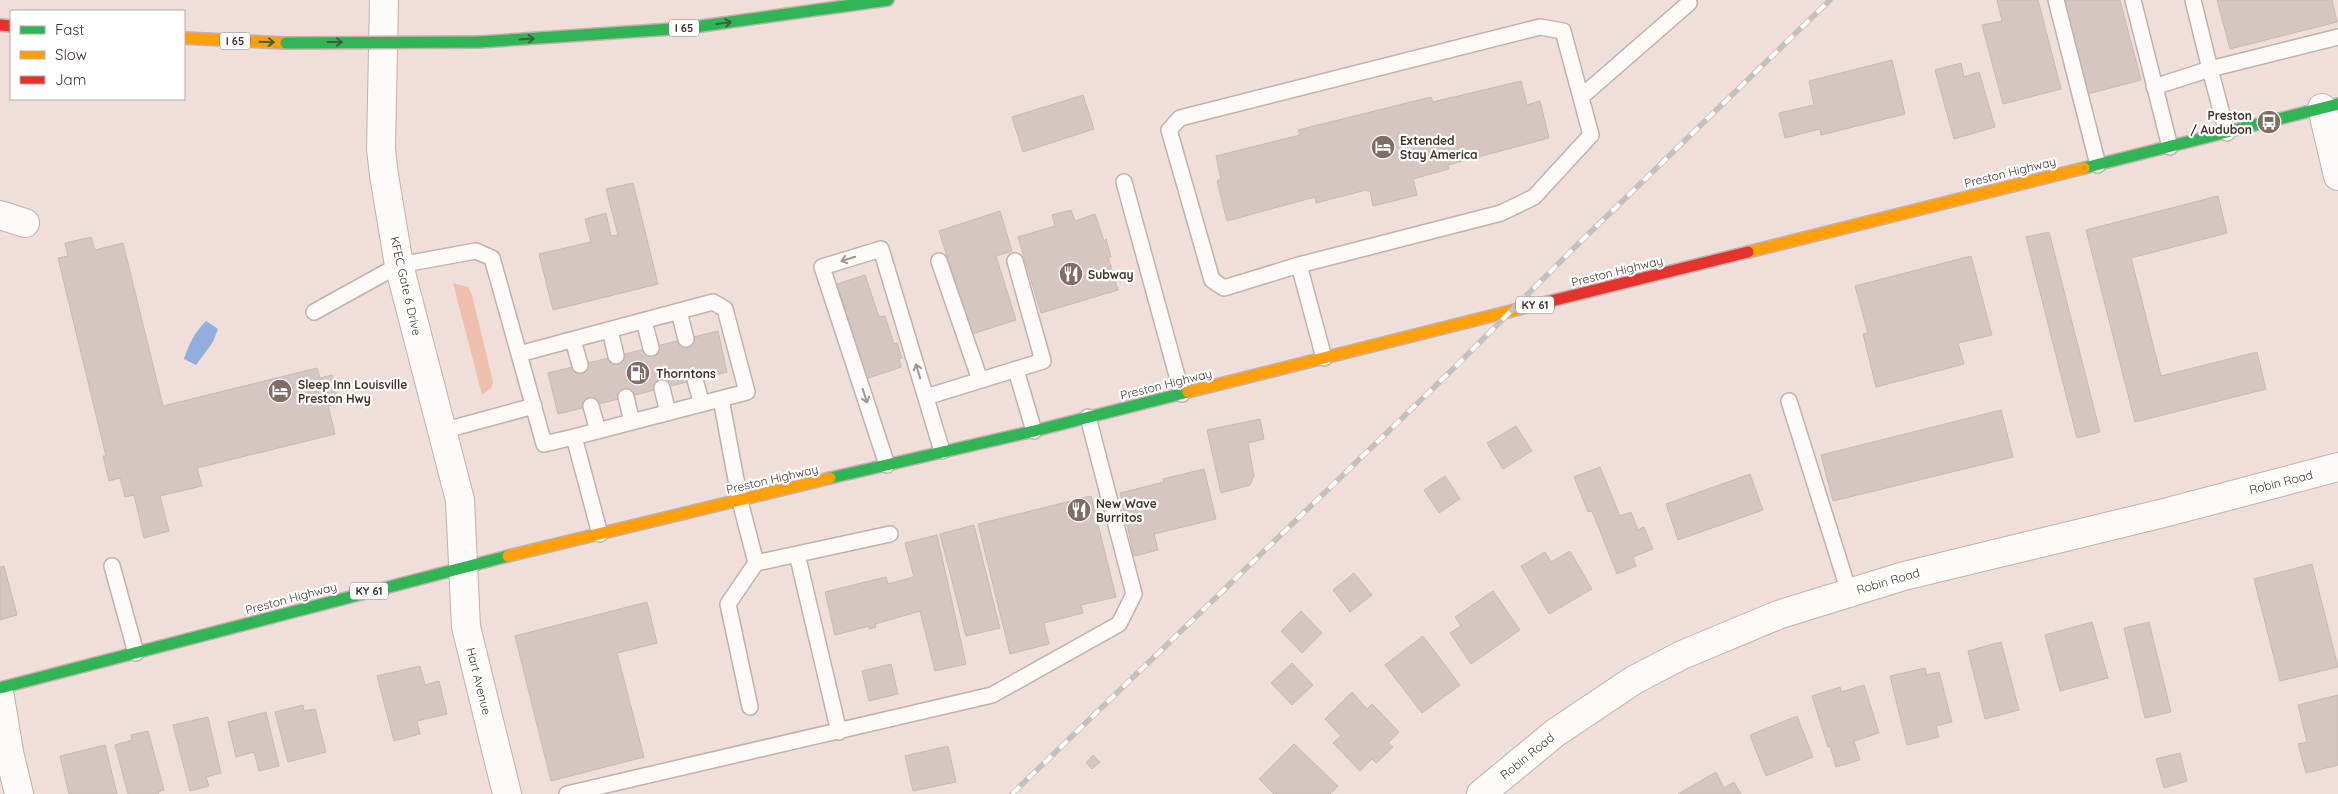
<svg xmlns="http://www.w3.org/2000/svg" width="2338" height="794" viewBox="0 0 2338 794" font-family="Quicksand,sans-serif">
	<rect width="100%" height="100%" fill="#f0ded8"/>
	<path fill="#eebfad" d="M453,283L468,287L472,295L493,382L491,388L482,395Z"/>
	<path fill="#92aedc" d="M206,321L218,329L213,342L196,365L184,359C189,344 194,333 206,321Z"/>
	<path fill="#d6c6c1" stroke="#c7b9b3" d="M1997,0H2038L2061,89L2003,104L1982,25L2002,21Z
		M2063,0H2120L2141,80L2087,94Z
		M2217,0H2332L2337,22L2230,49Z
		M1892,60L1905,114L1821,135L1820,129L1785,138L1779,113L1814,105L1809,81Z
		M1961,63L1964,77L1979,72L1995,127L1954,139L1935,70Z
		M1521,81L1527,105L1540,101L1549,138L1448,165L1449,169L1413,179L1417,195L1373,206L1370,191L1366,190L1316,203L1315,197L1227,221L1217,181L1221,179L1216,156L1300,135L1298,130L1431,97L1433,102Z
		M1083,95L1094,129L1023,152L1012,117Z
		M633,183L658,284L553,310L539,254L591,242L585,219L606,213L611,236L618,235L606,189Z
		M2218,196L2227,233L2131,258L2161,376L2257,352L2266,389L2135,422L2086,230Z
		M1071,210L1075,221L1095,214L1104,241L1106,239L1111,257H1108L1118,290L1041,313L1018,237L1055,226L1052,215Z
		M1000,211L1012,251L996,256L1016,320L972,334L939,231Z
		M2049,232L2100,432L2077,438L2026,237Z
		M91,237L95,250L123,243L163,406L317,368L320,378L332,375L339,404L328,406L335,434L197,468L202,486L160,496L169,531L144,538L134,495L125,497L120,478L109,481L103,456H106L58,258L68,256L65,243Z
		M1971,256L1992,335L1958,343L1964,364L1876,387L1863,334L1868,333L1855,286Z
		M865,275L879,317L885,316L894,344L897,343L902,358L899,359L901,367L863,380L846,330L851,328L837,284Z
		M718,331L727,372L558,414L548,373Z
		M2001,410L2013,457L1833,501L1821,455Z
		M1260,419L1264,439L1248,443L1254,476L1250,485L1221,493L1207,430Z
		M1516,426L1532,451L1503,469L1487,443Z
		M1600,467L1620,516L1631,512L1638,530L1644,527L1653,549L1633,557L1636,566L1617,574L1592,511L1588,512L1574,477Z
		M1204,469L1216,519L1154,534L1158,550L1134,556L1120,493L1164,482L1163,479Z
		M1750,474L1763,510L1678,540L1666,504Z
		M1445,476L1460,499L1439,513L1424,490Z
		M1091,496L1116,597L1081,605L1083,613L1044,623L1049,644L1010,654L978,524Z
		M974,525L1000,628L966,636L940,534Z
		M937,535L966,664L935,671L920,611L875,624L876,627L869,629V626L835,635L825,592L886,577L888,584L914,577L905,543Z
		M1570,551L1592,589L1549,614L1521,566L1545,552L1551,562Z
		M2312,564L2338,667L2280,681L2254,579Z
		M4,566L17,615L0,620V567Z
		M1354,573L1372,595L1350,612L1333,590Z
		M1493,591L1520,630L1471,664L1450,633L1461,626L1455,617Z
		M647,602L657,643L617,653L644,757L551,781L515,636Z
		M1301,611L1322,633L1302,653L1281,631Z
		M2092,622L2108,678L2060,691L2045,635Z
		M2149,622L2171,712L2145,718L2124,628Z
		M1423,636L1460,685L1422,713L1385,665Z
		M2001,642L2019,710L1985,719L1968,651Z
		M1292,663L1313,685L1292,705L1271,683Z
		M891,664L898,694L869,701L862,671Z
		M420,666L425,685L439,681L447,714L417,721L420,734L394,741L377,676Z
		M1925,668L1927,675L1939,672L1952,722L1936,726L1939,737L1907,745L1890,676Z
		M1864,685L1879,733L1854,741L1860,760L1836,767L1830,746L1828,747L1812,696L1840,687L1841,692Z
		M1352,692L1367,709L1372,704L1399,732L1388,743L1393,747L1376,763L1372,759L1360,771L1333,743L1341,736L1325,719Z
		M2338,695V765L2306,773L2298,744L2307,742L2298,705Z
		M303,705L304,711L315,709L326,752L288,762L275,712Z
		M266,712L279,766L259,771L254,752L236,757L228,722Z
		M1797,716L1813,757L1766,776L1750,735Z
		M208,717L221,773L206,777L209,786L190,791L173,725Z
		M148,731L164,790L158,792L159,794H128L115,745L132,740L131,735Z
		M1294,744L1338,786L1330,794H1274L1259,779Z
		M105,745L117,794H69L60,756Z
		M948,746L956,782L913,791L905,756Z
		M2180,753L2187,781L2164,788L2156,759Z
		M1093,755L1100,762L1092,769L1086,763Z
		M1716,772L1724,788L1734,782L1741,794H1678Z"/>
	<g fill="none" stroke-linecap="round" stroke-linejoin="round">
		<g stroke="#c1b1ac" stroke-width="18">
			<path id="lane" d="M2056,0L2098,165
				M2133,0L2170,147
				M2154,87L2210,69L2193,0
				M1581,97L1689,3
				M2227,133L2210,69L2338,37
				M1124,182L1182,394
				M939,261L980,380
				M1299,265L1224,288L1212,280L1169,130L1180,118L1540,27L1563,31L1591,135L1534,197L1501,213L1299,265L1324,358
				M314,312L399,265L476,251L492,258L519,354
				M679,312L686,339
				M644,321L651,348
				M610,330L616,356
				M573,340L580,365
				M1016,370L1034,431
				M695,380L702,404
				M662,388L668,413
				M626,397L632,422
				M926,397L1043,361L1015,261
				M721,399L740,501L756,563L728,604L750,707
				M1789,401L1849,592
				M591,406L598,431
				M442,431L534,406
				M574,437L544,444L519,354L713,302L725,309L747,392L574,437L600,534
				M887,465L822,267L881,249L942,451
				M797,554L839,732
				M756,563L890,534
				M112,566L136,653
				M567,794L992,695L1119,624L1134,594L1088,417"/>
		</g>
		<g stroke="#c1b1ac" stroke-width="30">
			<path id="street" d="M384,0L381,149L384,175L399,265L460,500L466,627L507,794
				M2322,108L2338,176
				M0,215L25,223
				M0,697L9,752L19,794
				M1481,794L1555,733L1634,680L1682,655L1778,615L1904,576L2164,513L2338,467"/>
		</g>
		<g stroke="#c1b1ac" stroke-width="14">
			<path id="fast" d="M479,42L687,28L888,0
				M2084,168L2338,104
				M830,478L1034,431L1188,392
				M0,688L508,556"/>
		</g>
		<g stroke="#c1b1ac" stroke-width="14">
			<path id="slow" d="M184,38L286,43
				M1748,252L2084,168
				M1188,392L1531,306
				M508,556L830,478"/>
		</g>
		<g stroke="#c1b1ac" stroke-width="14">
			<path id="jam" d="M0,25L11,26
				M1531,306L1748,252"/>
		</g>
		<use href="#lane" stroke="#fdfaf9" stroke-width="15"/>
		<use href="#street" stroke="#fdfaf9" stroke-width="28"/>
		<use href="#fast" stroke="#30b455" stroke-width="11"/>
		<use href="#slow" stroke="#ff9f0a" stroke-width="11"/>
		<use href="#jam" stroke="#e5322d" stroke-width="11"/>
		<g stroke="#c5bfbe" stroke-width="5.5">
			<path id="rail" d="M1012,794L1453,369L1574,248L1830,0"/>
		</g>
		<use href="#rail" stroke="#fff" stroke-width="4" stroke-dasharray="11" stroke-linecap="butt"/>
		<g stroke="#c1b1ac" stroke-width="14" stroke-linecap="butt">
			<path id="fast-bridge" d="M286,43L479,42"/>
		</g>
		<use href="#fast-bridge" stroke="#30b455" stroke-width="11"/>
	</g>
	<defs><path id="oneway-shaft" d="M-6 0H5M1.5-3L5.5 0L1.5 3" fill="none" stroke-width="1.6" stroke-linecap="round" stroke-linejoin="round" transform="scale(1.25)"/></defs>
	<g stroke="#3c603a">
		<use href="#oneway-shaft" transform="translate(724 23) rotate(-7)"/>
		<use href="#oneway-shaft" transform="translate(527 39) rotate(-4)"/>
		<use href="#oneway-shaft" transform="translate(267 42) rotate(2)"/>
		<use href="#oneway-shaft" transform="translate(335 42)"/>
	</g>
	<g stroke="#a09692">
		<use href="#oneway-shaft" transform="translate(848 259) rotate(163)"/>
		<use href="#oneway-shaft" transform="translate(918 371) rotate(-107)"/>
		<use href="#oneway-shaft" transform="translate(865 396) rotate(72)"/>
	</g>
	<defs>
		<g id="bus-disc" transform="scale(1.25)"><circle r="9.5" fill="#7f6e68" stroke="#fff"/><path d="M-5-6H5V4H4V6H2V4H-2V6H-4V4H-5ZM-3.5-4V0h7V-4ZM-3.5 1.2v1.5H-2V1.2ZM2 1.2v1.5H3.5V1.2Z" fill="#fff"/></g>
		<g id="hotel-disc" transform="scale(1.25)"><circle r="9.5" fill="#7f6e68" stroke="#fff"/><path d="M-6-4.5h1.5V1H6V5H4.5V3h-9V5H-6ZM-4 0a1.8 1.8 0 1 1 3.6 0ZM.5 0V-2.5h3Q6-2.5 6 0Z" fill="#fff"/></g>
		<g id="restaurant-disc" transform="scale(1.25)"><circle r="9.5" fill="#7f6e68" stroke="#fff"/><path d="M-5-6h1v4h1v-4h1v4h1v-4h1v5L-1.5 .5V6h-2V.5L-5-1ZM5-6V6H3V1.5H1.5Q1.5-4 5-6Z" fill="#fff"/></g>
		<g id="fuel-disc" transform="scale(1.25)"><circle r="9.5" fill="#7f6e68" stroke="#fff"/><path d="M-5.5-6h7V0h2V4h1.3V-2.5L3-4.5l.8-.8L6-3V5H2.5V1h-1V6h-7ZM-4.2-4.7v3.2H.2V-4.7Z" fill="#fff"/></g>
	</defs>
	<g fill-rule="evenodd">
		<use href="#bus-disc" x="2269" y="122"/>
		<use href="#hotel-disc" x="1383" y="147"/>
		<use href="#restaurant-disc" x="1071" y="274"/>
		<use href="#fuel-disc" x="638" y="373"/>
		<use href="#hotel-disc" x="280" y="391"/>
		<use href="#restaurant-disc" x="1079" y="510"/>
	</g>
	<g text-anchor="middle" dominant-baseline="central" stroke-width="4.5" stroke-linejoin="round" paint-order="stroke">
		<g fill="#fff" stroke="#7b706b" stroke-width="1">
			<rect x="669" y="19.5" width="30" height="17" rx="4"/>
			<rect x="220" y="32.5" width="30" height="17" rx="4"/>
			<rect x="1516" y="296.5" width="38" height="17" rx="4"/>
			<rect x="350" y="582.5" width="38" height="17" rx="4"/>
		</g>
		<g font-size="11" font-weight="bold" fill="#42322c">
			<text x="684" y="28">I 65</text>
			<text x="235" y="41">I 65</text>
			<text x="1535" y="305">KY 61</text>
			<text x="369" y="591">KY 61</text>
		</g>
		<g font-size="12" font-weight="bold" fill="#42322c" stroke="#fff" text-anchor="start">
			<text x="2252" y="115" text-anchor="end">Preston<tspan x="2252" dy="14">/ Audubon</tspan></text>
			<text x="1400" y="140">Extended<tspan x="1400" dy="14">Stay America</tspan></text>
			<text x="1088" y="274">Subway</text>
			<text x="656" y="373">Thorntons</text>
			<text x="298" y="384">Sleep Inn Louisville<tspan x="298" dy="14">Preston Hwy</tspan></text>
			<text x="1096" y="503">New Wave<tspan x="1096" dy="14">Burritos</tspan></text>
		</g>
		<g font-size="12" fill="#42322c" stroke="#fff">
			<text transform="translate(2010 172) rotate(-14)">Preston Highway</text>
			<text transform="translate(1617 271) rotate(-14)">Preston Highway</text>
			<text transform="translate(406 286) rotate(77)">KFEC Gate 6 Drive</text>
			<text transform="translate(1166 384) rotate(-14)">Preston Highway</text>
			<text transform="translate(772 479) rotate(-13)">Preston Highway</text>
			<text transform="translate(2281 482) rotate(-14)">Robin Road</text>
			<text transform="translate(1888 581) rotate(-16)">Robin Road</text>
			<text transform="translate(291 598) rotate(-15)">Preston Highway</text>
			<text transform="translate(479 681) rotate(76)">Hart Avenue</text>
			<text transform="translate(1527 756) rotate(-39)">Robin Road</text>
		</g>
	</g>
	<rect x="10" y="10" width="175" height="90" fill="#ffffff" stroke="#b3adab"/>
	<rect x="20" y="26" width="25" height="8" fill="#30b455" stroke="#b3adab"/>
	<text x="55" y="35" font-size="15" fill="#42322c">Fast</text>
	<rect x="20" y="51" width="25" height="8" fill="#ff9f0a" stroke="#b3adab"/>
	<text x="55" y="60" font-size="15" fill="#42322c">Slow</text>
	<rect x="20" y="76" width="25" height="8" fill="#e5322d" stroke="#b3adab"/>
	<text x="55" y="85" font-size="15" fill="#42322c">Jam</text>
</svg>
